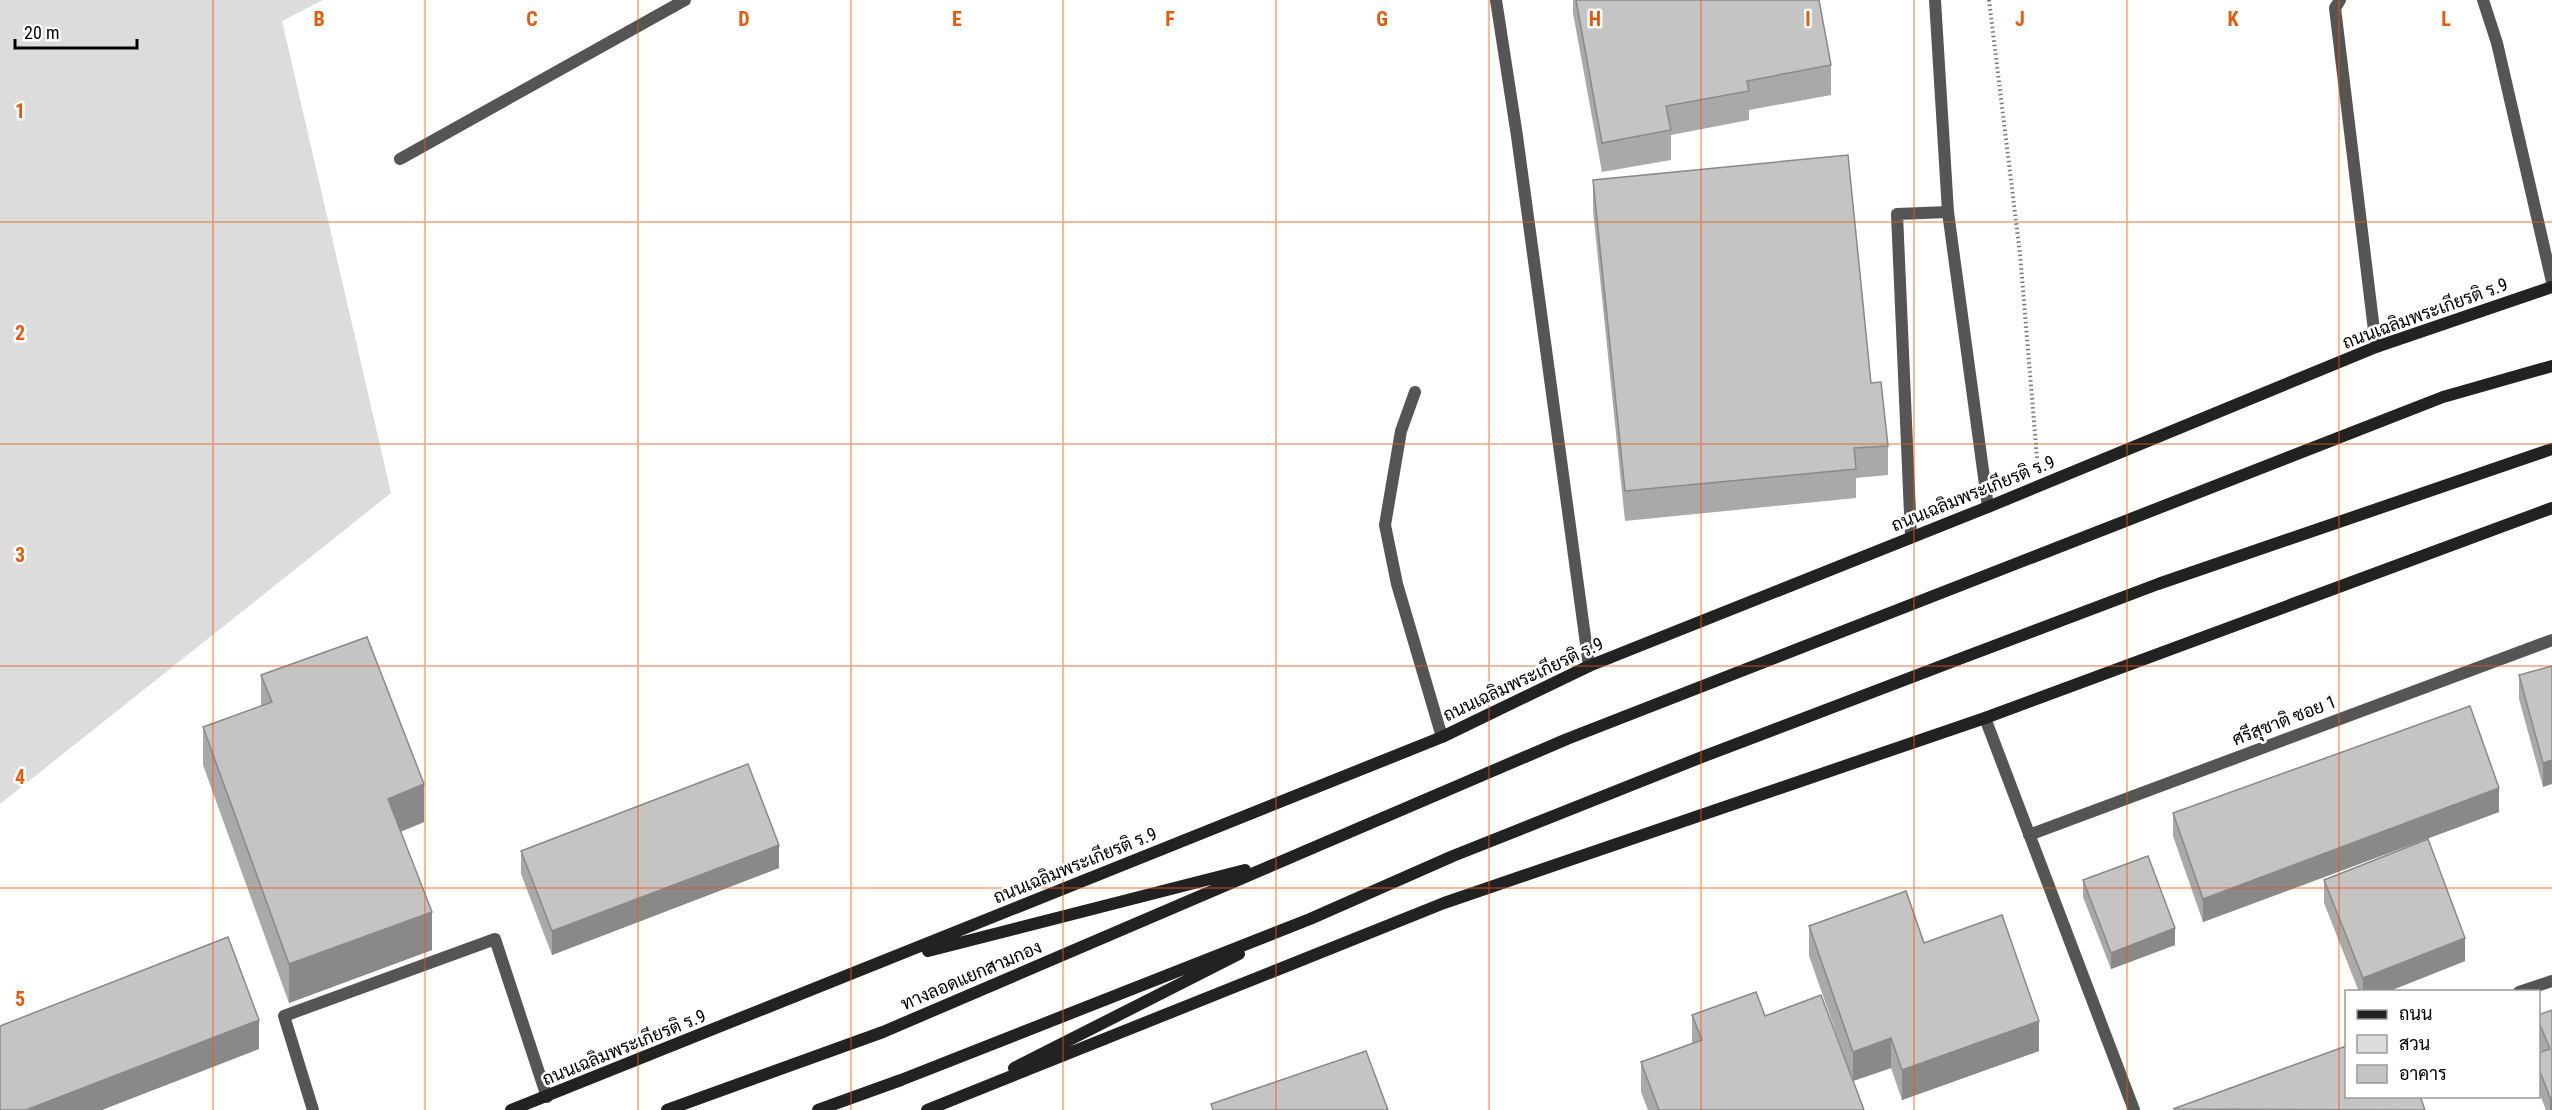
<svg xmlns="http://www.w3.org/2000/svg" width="2552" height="1110" viewBox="0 0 2552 1110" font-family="'Roboto Condensed',Sarabun,sans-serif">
	<rect width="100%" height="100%" fill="#fff"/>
	<path fill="#dcdcdc" d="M0,0H323L282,21L391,493L0,804Z"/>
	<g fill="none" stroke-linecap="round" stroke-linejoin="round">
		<path stroke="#777" stroke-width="4" stroke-dasharray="1.5 3" stroke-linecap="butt" d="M1989,0L2020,254L2037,458"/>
		<path stroke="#555" stroke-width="12" d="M1935,0L1948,212L1988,507
			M2340,0L2335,8L2376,347
			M2483,0L2497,43L2552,282
			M1911,537L1897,214L1948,212
			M313,1110L284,1016L495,939L547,1097"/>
		<path stroke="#555" stroke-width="12" d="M1496,0L1517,136L1589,666
			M400,159L685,0
			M1415,392L1401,431L1385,525L1397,584L1442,737
			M1985,718L2134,1110
			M2029,835L2552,640
			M2519,992L2552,981"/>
		<path stroke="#222" stroke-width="12" d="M928,951L1245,870
			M1014,1068L1239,954
			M511,1110L1442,737L1589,666L1988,507L2376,347L2552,287
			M667,1110L883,1032L1567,739L2443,397L2552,366
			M818,1110L901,1080L1310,919L1453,856L1702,757L1962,658L2158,584L2552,449
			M927,1110L1444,903L1985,718L2552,508"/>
	</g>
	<path fill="#a9a9a9" d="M1573,0H1819L1831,65V95L1749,110V120L1671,135V160L1602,172L1573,13Z
		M1593,180L1871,383L1888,446V475L1856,478V498L1625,521L1593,210Z
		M2552,666L2543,787L2519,699V675Z
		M261,675L424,822L400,832L432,950L289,1003L203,765V727L261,706Z
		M2499,812L2203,922L2173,836V813Z
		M521,851L779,868L552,955L521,874Z
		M2083,880L2175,945L2111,969L2083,897Z
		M2324,880L2465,961L2387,992H2359L2324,903Z
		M1809,926L1924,943L2039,1051L1902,1100L1891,1068L1853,1081L1809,956Z
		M2552,1010V1110H2546L2538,1090V1053L2542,1052L2538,1044V1015Z
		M1692,1015L1765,1016L1864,1110H1648L1641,1092V1062L1692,1043Z"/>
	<path fill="#898989" d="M2552,760V784L2543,787V763Z
		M424,784V822L388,837V799Z
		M2499,788V812L2203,922V899Z
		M779,845V868L552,955V931Z
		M432,912V950L289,1003V964Z
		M2175,928V945L2111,969V953Z
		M2465,938V961L2387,992H2363V978Z
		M259,1020V1049L102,1110H26Z
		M2039,1021V1051L1902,1100V1070Z
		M1891,1038V1068L1853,1081V1052Z
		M2552,1097V1110H2550V1098Z"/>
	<path fill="#c4c4c4" stroke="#898989" stroke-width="1.5" d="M1576,0H1819L1831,65L1747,81L1749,91L1666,106L1671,130L1602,143Z
		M1848,155L1871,383L1881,382L1888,446L1854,448L1856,469L1625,491L1593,180Z
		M367,637L424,784L388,799L432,912L289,964L203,727L272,702L261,675Z
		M2552,666V760L2543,763L2519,675Z
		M2470,706L2499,788L2203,899L2173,813Z
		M748,764L779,845L552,931L521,851Z
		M2428,839L2465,938L2363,978L2324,880Z
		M2148,856L2175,928L2111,953L2083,880Z
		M1906,891L1924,943L2002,915L2039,1021L1902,1070L1891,1038L1853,1052L1809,926Z
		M228,937L259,1020L26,1110H0V1026Z
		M1756,992L1765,1016L1821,995L1864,1110H1659L1641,1062L1702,1040L1692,1015Z
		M2552,1010V1097L2550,1098L2538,1066V1053L2550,1049L2538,1020V1015Z
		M2346,1046V1096H2420L2425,1110L2173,1109Z
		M1366,1051L1388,1110H1213L1211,1104Z"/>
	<path fill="none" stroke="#e8590c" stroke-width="1.5" stroke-opacity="0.55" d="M213,0V1110M425,0V1110M638,0V1110M851,0V1110M1063,0V1110M1276,0V1110M1489,0V1110M1701,0V1110M1914,0V1110M2127,0V1110M2339,0V1110M0,222H2552M0,444H2552M0,666H2552M0,888H2552"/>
	<g text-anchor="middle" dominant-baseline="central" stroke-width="5" stroke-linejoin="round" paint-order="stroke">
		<g font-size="18" fill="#000" stroke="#fff">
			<text transform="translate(2425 313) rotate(-20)">ถนนเฉลิมพระเกียรติ ร.9</text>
			<text transform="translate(1973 493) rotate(-22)">ถนนเฉลิมพระเกียรติ ร.9</text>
			<text transform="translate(1523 679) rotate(-25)">ถนนเฉลิมพระเกียรติ ร.9</text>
			<text transform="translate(2284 720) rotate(-21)">ศรีสุชาติ ซอย 1</text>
			<text transform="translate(1075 865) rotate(-22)">ถนนเฉลิมพระเกียรติ ร.9</text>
			<text transform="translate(971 975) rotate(-23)">ทางลอดแยกสามกอง</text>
			<text transform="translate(624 1047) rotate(-22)">ถนนเฉลิมพระเกียรติ ร.9</text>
		</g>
	</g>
	<g font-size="20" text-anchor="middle" font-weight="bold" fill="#e8590c" stroke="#fff" stroke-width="5" stroke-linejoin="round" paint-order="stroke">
		<text x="319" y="26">B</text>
		<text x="532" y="26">C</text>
		<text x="744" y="26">D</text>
		<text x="957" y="26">E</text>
		<text x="1170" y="26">F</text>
		<text x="1382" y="26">G</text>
		<text x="1595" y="26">H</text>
		<text x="1808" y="26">I</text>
		<text x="2020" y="26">J</text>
		<text x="2233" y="26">K</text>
		<text x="2446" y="26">L</text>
		<text x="20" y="118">1</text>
		<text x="20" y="340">2</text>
		<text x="20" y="562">3</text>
		<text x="20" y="784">4</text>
		<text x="20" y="1006">5</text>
	</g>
	<rect x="2345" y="990" width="195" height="108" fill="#ffffff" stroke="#999999" stroke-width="1.5"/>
	<rect x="2357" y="1010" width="30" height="9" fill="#222222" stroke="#999999" stroke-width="1.5"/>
	<text x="2399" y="1020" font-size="18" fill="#000000">ถนน</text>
	<rect x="2357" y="1035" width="30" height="18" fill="#dcdcdc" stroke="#999999" stroke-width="1.5"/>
	<text x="2399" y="1050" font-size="18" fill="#000000">สวน</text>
	<rect x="2357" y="1065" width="30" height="18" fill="#c4c4c4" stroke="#999999" stroke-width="1.5"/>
	<text x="2399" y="1080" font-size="18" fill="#000000">อาคาร</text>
	<path d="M15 39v9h122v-9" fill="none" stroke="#000000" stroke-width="3"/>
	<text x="24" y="39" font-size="18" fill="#000000" stroke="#ffffff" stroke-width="4.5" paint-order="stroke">20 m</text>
</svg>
